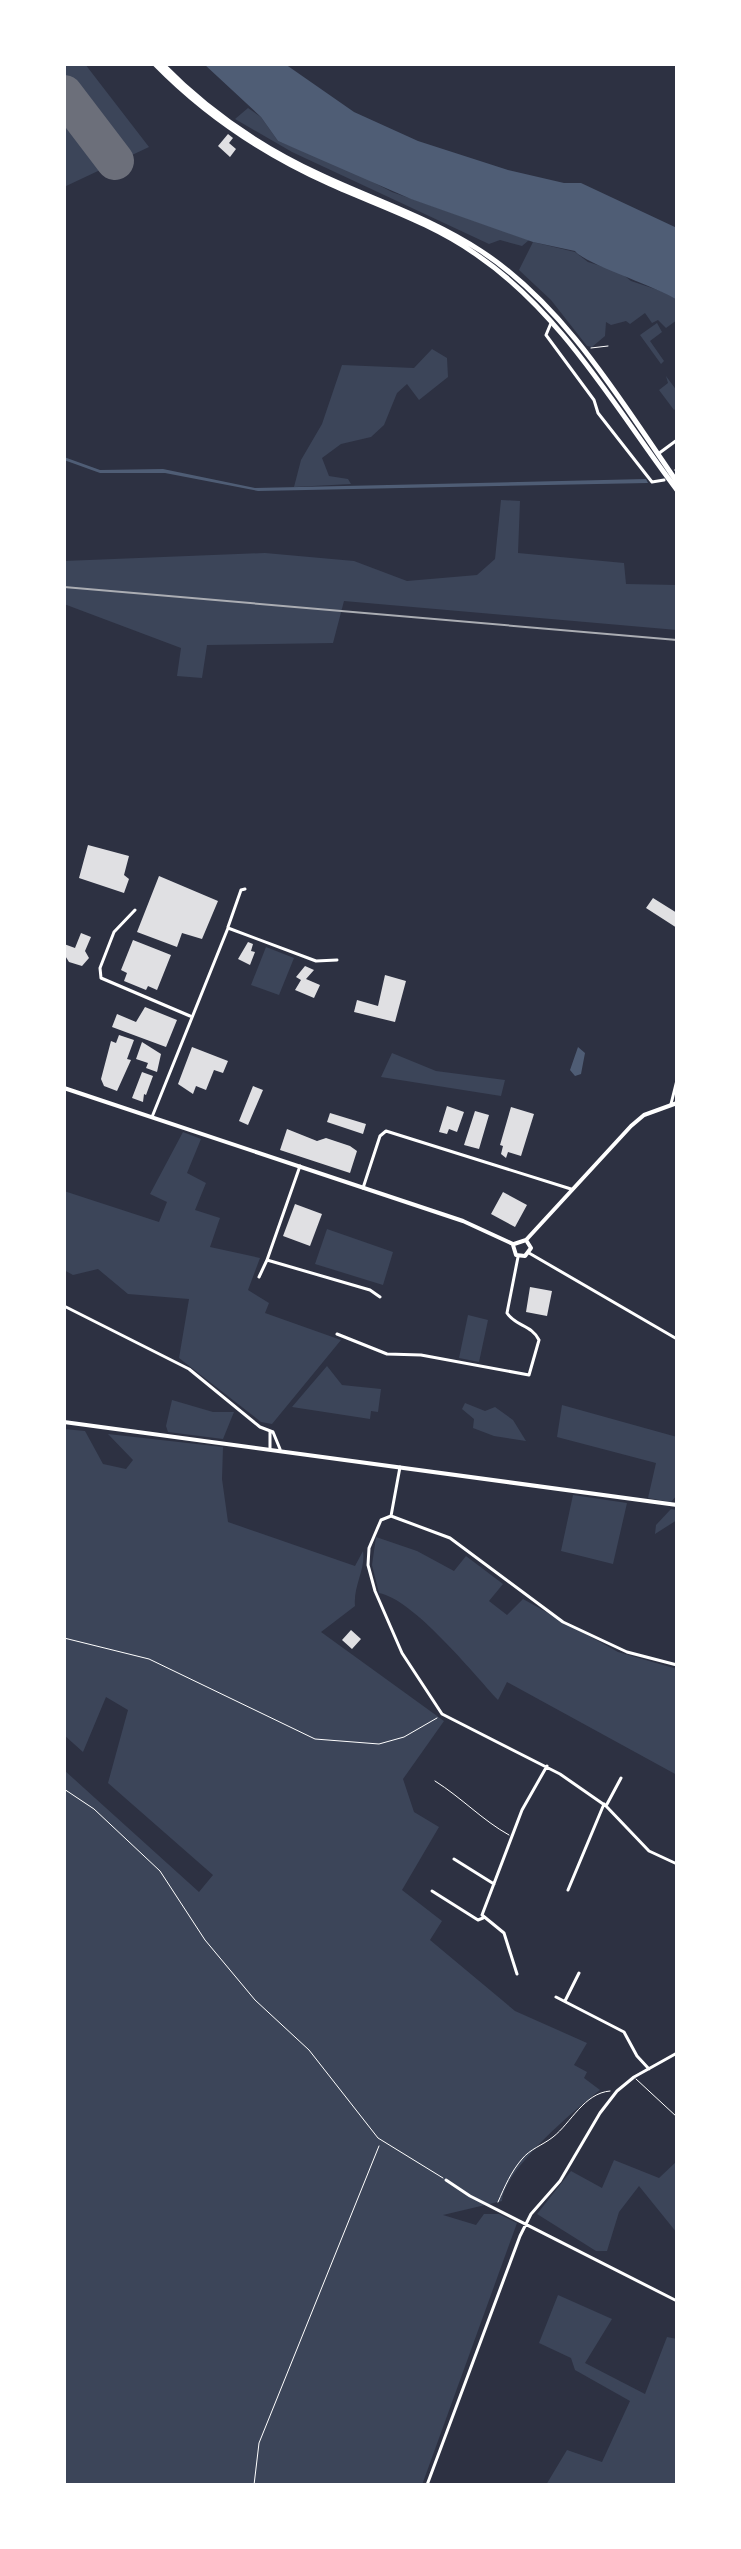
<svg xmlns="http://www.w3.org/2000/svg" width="741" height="2549" viewBox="0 0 741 2549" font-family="'Roboto Condensed',sans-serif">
	<rect width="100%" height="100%" fill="#2d3142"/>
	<path fill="#3c4559" d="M64,64H85L149,147L64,187Z
		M248,108L261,117L278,141L348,169L392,192L529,240L522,246L500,240L489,244L292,152L235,119Z
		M533,242L575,252L588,262L620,272L631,281L664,292L677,300V320L666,328L658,320L652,323L645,313L630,324L626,321L611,325L606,322L605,336L592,347L587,346L551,300L519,270Z
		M657,323L662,332L650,341L664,361L661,364L640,335Z
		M432,349L447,358L448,377L419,400L407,384L397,393L384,425L371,437L341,444L322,458L329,476L348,479L351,484L294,487L301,460L322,424L342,365L414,368Z
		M666,376L677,391V408L674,410L659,390L668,383Z
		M501,500L520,501L518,553L624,563L626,584L677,585V630L344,601L333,643L207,645L202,678L177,676L181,648L64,604V561L265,553L354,561L407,581L477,575L495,559Z
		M266,947L294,958L279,995L251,985Z
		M392,1053L436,1071L505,1080L501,1096L381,1077Z
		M183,1132L201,1139L187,1173L206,1183L195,1210L220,1218L210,1247L260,1258L248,1290L269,1303L265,1313L341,1340L272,1424L261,1422L179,1358L189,1299L128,1294L98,1269L73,1275L64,1270V1191L159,1222L167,1202L150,1194Z
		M327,1229L393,1252L383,1285L315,1264Z
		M468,1315L488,1320L479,1362L459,1358Z
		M327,1366L342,1385L381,1389L378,1412L371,1411L370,1419L292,1407Z
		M172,1400L213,1412H234L223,1439L168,1432L166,1426Z
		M465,1403L485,1411L495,1407L513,1420L526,1441L494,1436L473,1428L474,1419L462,1409Z
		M562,1405L677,1437V1495L671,1502L648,1498L656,1463L557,1437Z
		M64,1429L85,1431L103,1464L126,1469L133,1460L108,1434L223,1447L222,1479L228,1522L355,1566L363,1551C366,1569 353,1586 355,1606L321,1632L444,1721L403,1779L414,1812L439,1827L402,1890L442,1921L430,1940L515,2011L587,2043L574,2065L587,2072L584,2078L600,2090C573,2111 504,2170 502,2201L443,2215L476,2225L484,2214H499L517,2223L422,2485H64V1770L199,1892L213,1875L108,1783L128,1710L106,1697L83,1752L64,1735Z
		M573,1495L627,1503L613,1564L561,1551Z
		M671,1509L677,1510V1520L655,1534L656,1525Z
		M376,1537L417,1551L454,1571L466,1556L503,1584L489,1601L507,1615L523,1599L618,1652L677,1669V1775L507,1682L498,1700C473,1673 413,1599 379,1593L372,1565Z
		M614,2160L659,2178L677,2161V2233L639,2186L619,2212L607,2251H596L537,2214L571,2171L602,2188Z
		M558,2295L612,2319L585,2363L645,2394L667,2337L677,2339V2485H546L567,2450L602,2462L630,2401L575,2370L571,2358L539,2343Z"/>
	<path fill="#4f5d75" d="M204,64H285L354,112L418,141L508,170L564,183H581L677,228V300C656,286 585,264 575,251L533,242L411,199L278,141L261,117Z
		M64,457L100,470L163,469L255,488L646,479L648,483L258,491L165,473H100L64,460Z
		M578,1047L585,1053L581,1074L575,1076L570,1070Z"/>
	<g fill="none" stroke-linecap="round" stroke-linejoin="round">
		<path stroke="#6c6f7a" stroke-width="38" d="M64,94L115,161"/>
	</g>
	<path fill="#e0e0e3" d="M228,134L233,138L229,143L236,149L230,157L218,146Z
		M88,845L129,856L124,875L129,879L124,893L79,878Z
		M159,876L218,901L202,939L182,933L177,947L137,932Z
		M653,898L677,913V928L646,908Z
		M81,933L91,937L85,951L89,958L82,966L69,962L64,954V944L75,948Z
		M133,940L171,955L157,990L148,986L146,990L124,981L127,973L121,970Z
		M248,942L253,944L251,951L255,952L250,965L238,959Z
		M305,966L314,970L306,979L320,985L314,998L295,990L301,980L296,977Z
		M385,975L406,981L395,1022L354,1012L357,1000L378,1006Z
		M145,1007L177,1020L166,1047L112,1027L117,1014L136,1022Z
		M119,1035L134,1040L127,1059L131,1060L117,1091L104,1086L101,1079L111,1041L116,1043Z
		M142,1042L161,1054L157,1072L146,1068L148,1063L136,1059Z
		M192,1047L228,1061L223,1073L214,1070L206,1090L196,1086L193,1094L178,1084Z
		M142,1072L153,1076L146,1095L144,1094L143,1102L132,1098Z
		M253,1086L263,1090L248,1125L239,1121Z
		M447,1106L464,1112L457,1132L449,1129L447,1134L439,1132Z
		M511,1107L534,1114L521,1156L508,1152L506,1158L501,1154L503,1146L500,1145Z
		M475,1111L489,1115L479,1149L464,1145Z
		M330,1113L366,1124L363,1134L327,1122Z
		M287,1129L317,1141L326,1138L350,1146L357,1151L350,1173L280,1150Z
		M503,1192L527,1205L515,1227L491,1214Z
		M295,1204L322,1214L310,1246L283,1236Z
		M530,1287L552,1291L547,1316L526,1312Z
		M351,1630L361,1639L352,1649L342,1640Z"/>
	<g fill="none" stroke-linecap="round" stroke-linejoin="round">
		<path stroke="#fff" stroke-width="1" d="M591,348L608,346
			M64,1638L149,1659L315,1739L379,1744L404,1737L437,1718
			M498,2202C505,2186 511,2172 522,2159C530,2149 543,2145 553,2137C571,2123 584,2093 610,2091
			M254,2485L259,2443L379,2146"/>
		<path stroke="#fff" stroke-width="1" d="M435,1781C462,1798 482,1820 509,1835
			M64,1789L94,1809L160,1871L205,1940L255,2000L309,2050L378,2138L443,2178
			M676,1907L677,1905
			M636,2079L677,2117"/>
		<path stroke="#fff" stroke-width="3" d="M551,323L546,335L594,400L598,413L652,482L664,480
			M658,454L677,440
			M676,470L677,469
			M135,910L114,932L100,968L101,978L190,1016
			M228,927L241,890L245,889
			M671,1104L677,1080
			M152,1117L228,928L316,961L337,960
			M300,1166L267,1260L370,1290L380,1297
			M363,1188L380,1136L386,1131L571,1189
			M529,1253L677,1339
			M259,1277L267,1260
			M64,1306L189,1369L260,1427L273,1432L280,1449
			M337,1334L387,1354L421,1355L529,1375L539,1340C532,1325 515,1326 507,1313L518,1257
			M270,1448V1432
			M391,1516L381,1520L369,1548L368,1565L375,1591L402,1653L442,1714L560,1774L606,1806L649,1851L677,1864
			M391,1516L450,1538L563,1622L627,1652L677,1665
			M391,1516L400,1467
			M606,1806L621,1778
			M454,1859L494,1884
			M568,1890L604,1804
			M432,1891L478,1920L483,1918
			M517,1974L504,1933L482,1915L522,1810L547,1766
			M556,1997L624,2032L637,2056L649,2069
			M565,2001L579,1973
			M446,2180L470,2196L677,2301
			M427,2485L520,2236L531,2214L560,2181L600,2113L617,2091L634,2077L677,2053"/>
		<path stroke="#fff" stroke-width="4" d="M64,1088L463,1221L513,1244
			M514,1244L526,1240L631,1126L644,1115L677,1103
			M513,1245L516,1255L525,1256L531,1248L526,1240"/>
		<path stroke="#fff" stroke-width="4" d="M64,1422L677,1505"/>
		<path stroke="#fff" stroke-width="5" d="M155,64C205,115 265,155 330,184C379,206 432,223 477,255C562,313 616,409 677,490
			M162,64C207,110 262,148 321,175C374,200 431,218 481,251C565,306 621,401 677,482"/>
		<path stroke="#abadb3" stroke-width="2" d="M64,587L677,640"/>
	</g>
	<rect width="741" height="2549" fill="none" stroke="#ffffff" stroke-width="132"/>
</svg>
